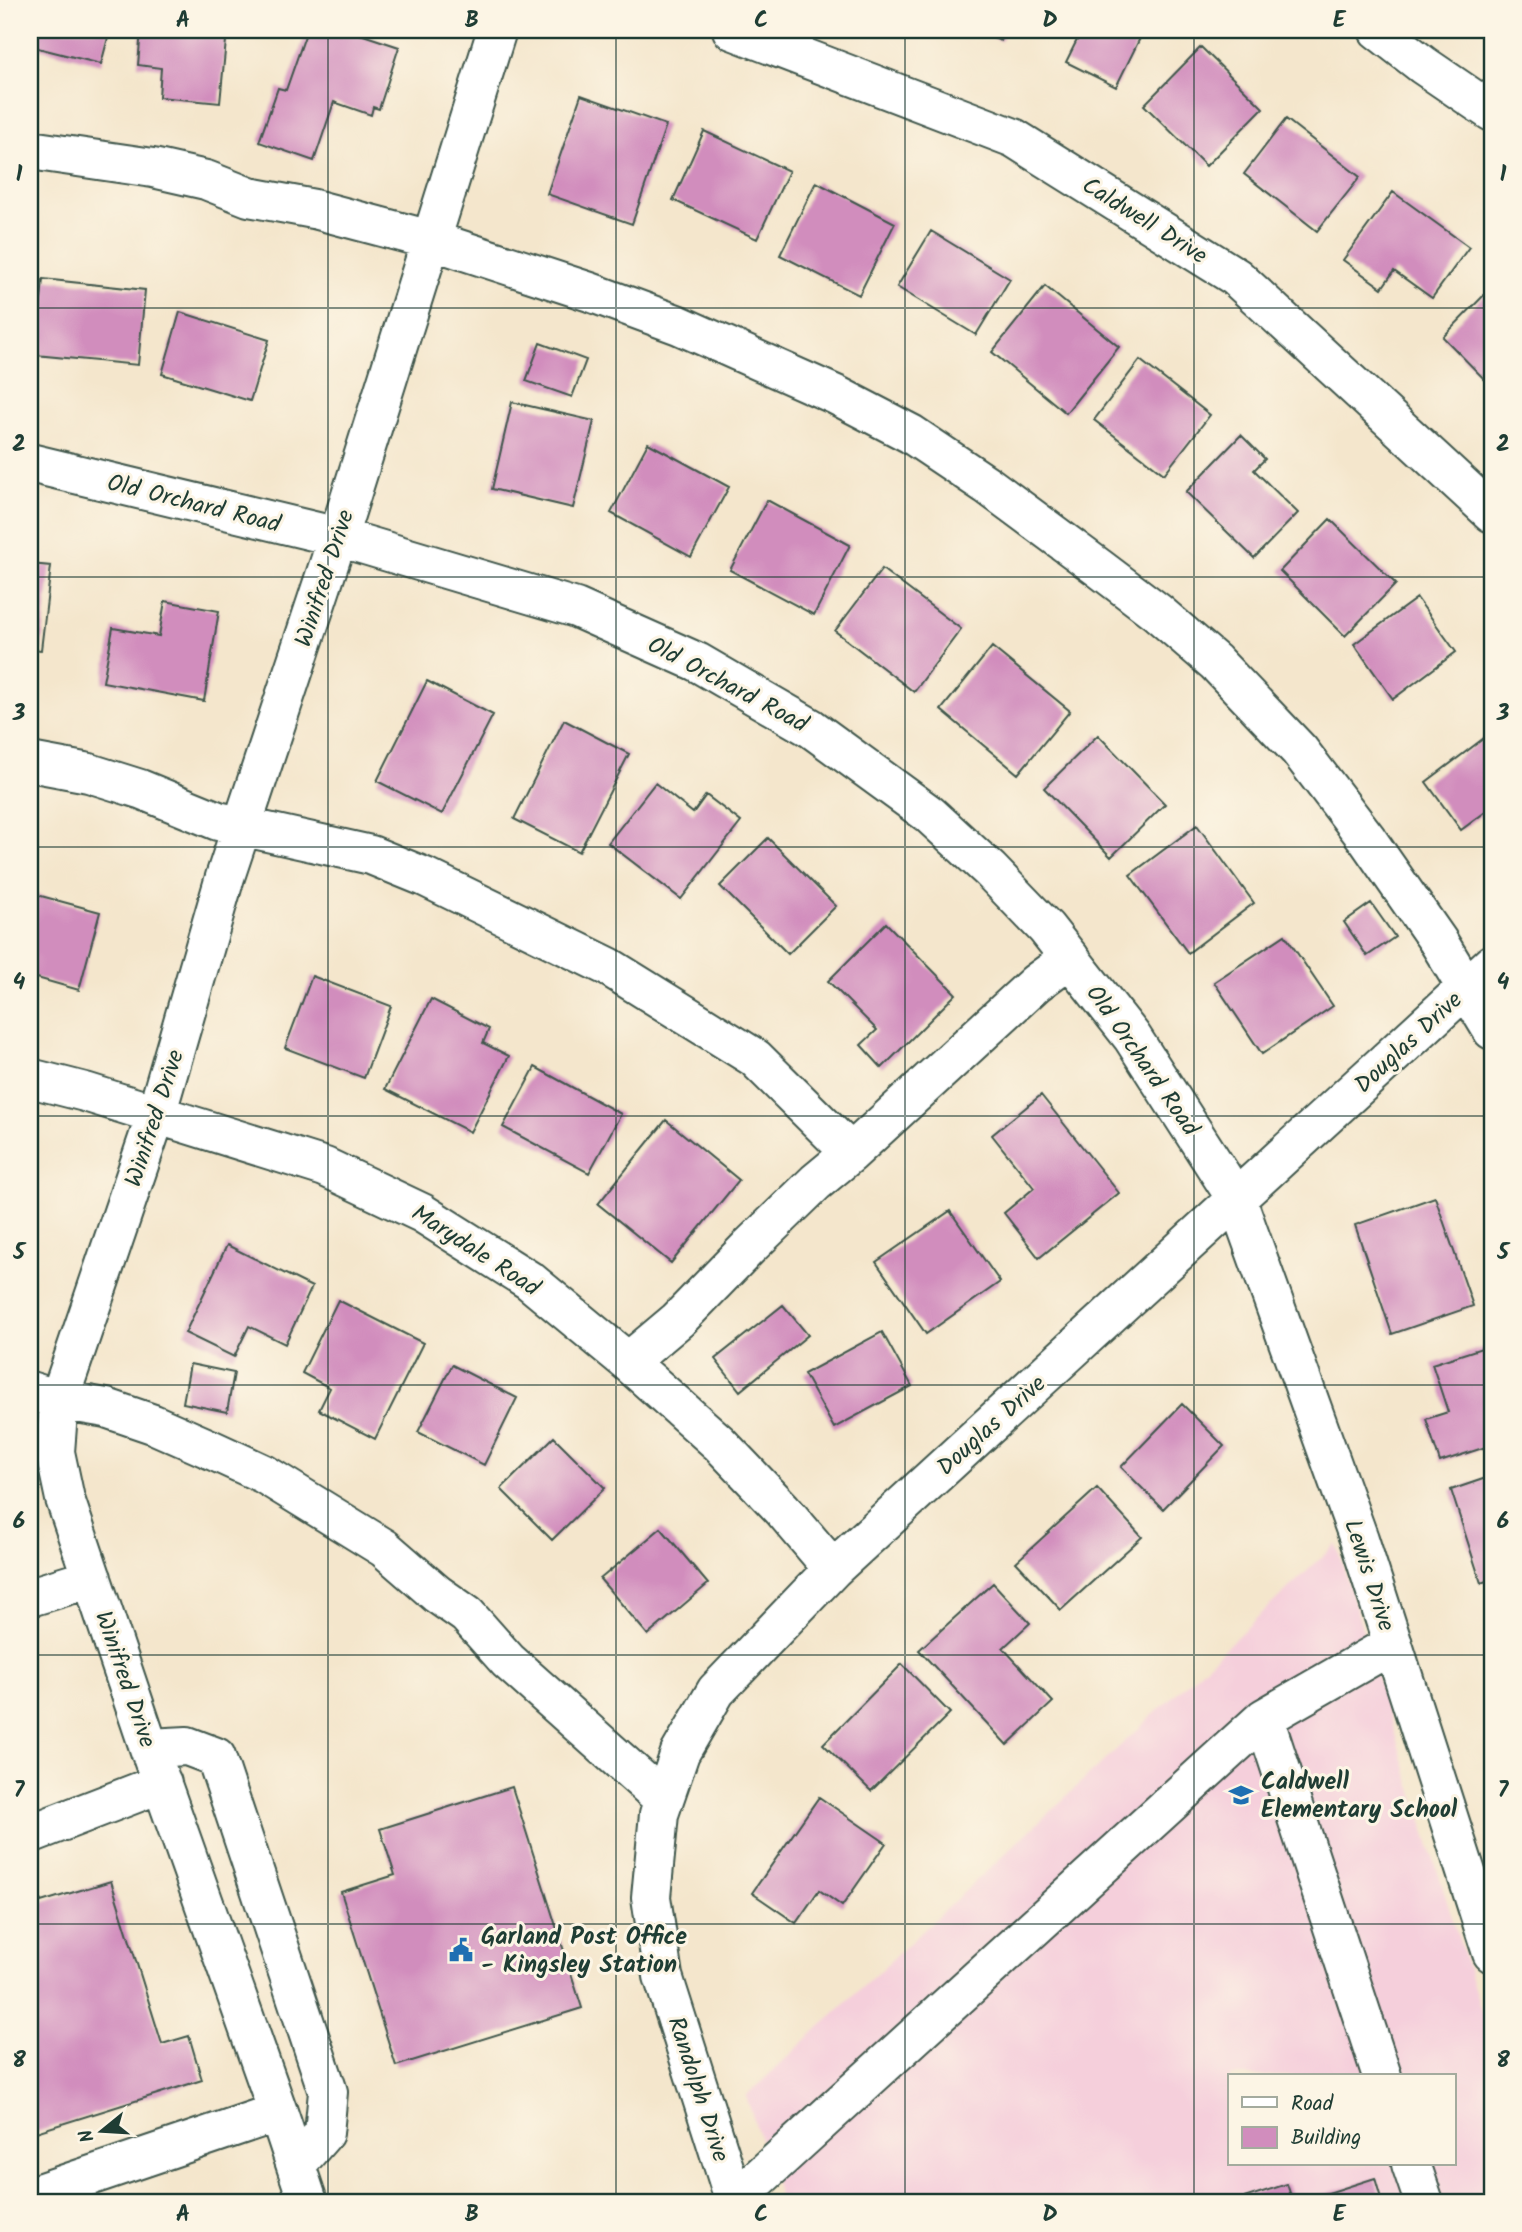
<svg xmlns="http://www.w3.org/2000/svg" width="1522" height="2232" font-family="Kalam,sans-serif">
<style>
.built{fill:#f5cfdb;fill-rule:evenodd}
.building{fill:#d18dbd}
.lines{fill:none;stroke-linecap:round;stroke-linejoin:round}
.minor-casing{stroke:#3f564b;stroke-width:42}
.minor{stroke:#fff;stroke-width:38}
.grid{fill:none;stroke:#1f3d34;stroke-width:2;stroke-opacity:0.55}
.labels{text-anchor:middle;stroke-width:6;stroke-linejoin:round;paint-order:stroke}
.street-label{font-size:24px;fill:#1f3d34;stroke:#fcf5e5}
.poi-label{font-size:24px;font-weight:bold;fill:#1f3d34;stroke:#fcf5e5;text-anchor:start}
.neatline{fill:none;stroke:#1f3d34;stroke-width:2.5}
.grid-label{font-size:23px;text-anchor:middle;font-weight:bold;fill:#1f3d34}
</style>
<rect width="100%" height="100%" fill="#fcf5e5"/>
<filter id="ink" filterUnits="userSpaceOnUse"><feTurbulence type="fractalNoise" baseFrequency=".0143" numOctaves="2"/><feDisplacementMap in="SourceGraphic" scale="14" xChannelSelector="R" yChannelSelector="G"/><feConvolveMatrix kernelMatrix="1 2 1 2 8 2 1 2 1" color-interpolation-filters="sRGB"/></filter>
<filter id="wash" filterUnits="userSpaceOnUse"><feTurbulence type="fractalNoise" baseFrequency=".00686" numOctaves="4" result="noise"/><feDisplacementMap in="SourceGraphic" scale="28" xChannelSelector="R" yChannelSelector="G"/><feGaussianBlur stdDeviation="1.57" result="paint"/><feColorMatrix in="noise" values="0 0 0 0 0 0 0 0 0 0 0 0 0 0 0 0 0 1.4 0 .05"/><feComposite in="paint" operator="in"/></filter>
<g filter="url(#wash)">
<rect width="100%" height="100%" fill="#f4e6cc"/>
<path class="built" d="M1336,1544L1492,2046V2202H781L746,2096ZM1230,2076H1454V2164H1230Z"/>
<g id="blocks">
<path class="building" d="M34,30H110L101,64L30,46Z
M141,30H227L220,103L159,97L161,68L138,65Z
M307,30H348L399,47L379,109L373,107L371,115L334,102L314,161L259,142L278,88L286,90Z
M973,30H1005L1001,41Z
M1082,30H1144L1116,87L1066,62Z
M1201,47L1263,108L1206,166L1144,105Z
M581,95L666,125L632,224L547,194Z
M1286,119L1360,177L1317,231L1244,174Z
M704,131L789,171L757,239L673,200Z
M816,182L895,223L859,295L780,255Z
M1393,192L1469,247L1432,298L1394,271L1382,288L1343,260Z
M931,231L1010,279L976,335L897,287Z
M43,279L145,290L138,365L36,355Z
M1045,286L1119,347L1066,413L992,352Z
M1492,287V387L1443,337Z
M180,312L269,340L250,401L162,374Z
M540,343L586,360L572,397L526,381Z
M1140,360L1210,415L1164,474L1094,420Z
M512,402L594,421L573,508L492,489Z
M1241,435L1265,459L1254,470L1298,513L1254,558L1186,492Z
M648,443L729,487L691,557L611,513Z
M767,500L850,545L814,615L730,570Z
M1330,519L1396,584L1345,636L1280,571Z
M30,564L51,566L41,650L30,649Z
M882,569L961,629L914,692L835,631Z
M1417,598L1456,652L1393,699L1354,644Z
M165,601L219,611L204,701L103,682L113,628L159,636Z
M992,647L1070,711L1018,774L941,710Z
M427,681L493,715L442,814L377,781Z
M564,720L629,754L579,852L514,819Z
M1492,732V807L1461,830L1426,782Z
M1098,735L1165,804L1111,857L1044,788Z
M655,783L693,813L706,795L741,822L681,899L608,843Z
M1197,825L1254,903L1188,953L1130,875Z
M768,838L836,906L788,954L720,886Z
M30,893L100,912L79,990L30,976Z
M1371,903L1395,937L1367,956L1344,922Z
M886,923L956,994L882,1068L861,1045L877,1030L828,981Z
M1285,935L1333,1006L1262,1054L1214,982Z
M312,976L391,1006L364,1078L285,1048Z
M431,999L489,1029L483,1043L509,1056L470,1132L385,1089Z
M535,1067L621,1114L589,1173L503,1127Z
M1041,1095L1119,1193L1039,1258L1004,1213L1034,1188L992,1135Z
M666,1120L739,1180L671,1263L598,1204Z
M1435,1197L1473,1306L1392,1334L1355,1225Z
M950,1211L1000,1282L926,1334L876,1262Z
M227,1245L312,1287L285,1344L249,1326L234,1357L185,1333Z
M338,1300L423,1343L375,1439L319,1410L330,1388L302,1373Z
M783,1305L808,1335L740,1391L715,1359Z
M882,1332L912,1386L834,1428L804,1374Z
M1491,1345L1492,1445L1440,1462L1426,1419L1448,1412L1432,1364Z
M190,1364L234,1373L227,1412L183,1403Z
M452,1365L517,1398L484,1465L418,1432Z
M1182,1404L1224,1446L1163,1509L1121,1467Z
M554,1437L605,1488L552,1540L501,1489Z
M1492,1476V1579L1481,1583L1451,1490Z
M1097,1488L1142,1537L1061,1610L1016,1562Z
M661,1528L708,1584L648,1635L600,1579Z
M993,1583L1030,1623L1003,1648L1053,1702L1007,1745L919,1650Z
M902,1664L950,1713L871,1791L823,1744Z
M512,1787L582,2008L396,2066L341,1892L395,1875L380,1829Z
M819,1797L886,1843L842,1906L819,1890L796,1923L752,1893Z
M30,1866L41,1902L111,1881L162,2044L189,2036L202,2080L30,2134Z
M1375,2178L1382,2202H1300Z
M1287,2184L1293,2202H1232Z"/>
</g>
</g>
<g filter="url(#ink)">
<use href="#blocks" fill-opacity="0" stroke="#3f564b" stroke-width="2"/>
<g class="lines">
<g class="minor-casing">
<path id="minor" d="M732,30L1014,138L1236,277L1492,513
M1378,30L1423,65L1492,112
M30,150L153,168L206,180L249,197L314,209L431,240L590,292L679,325L836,395L911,434L987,485L1099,568L1157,612L1215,662L1299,750L1367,839L1438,941L1492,1030
M30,463L338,537L576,608L697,662L811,728L929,814L990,870L1046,928L1132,1037L1237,1200L1359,1539L1492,1953
M30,762L89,773L140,789L218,821L371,855L425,877L609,967L755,1058L851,1153L1036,983L1070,958
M30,1078L85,1092L325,1167L422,1213L530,1281L628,1362L719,1443L782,1509L833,1569
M628,1362L678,1320L749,1247L816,1182L851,1153
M30,1391L59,1400L106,1408L153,1424L212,1450L264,1474L384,1548L437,1594L467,1615L508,1661L664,1800
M30,1597L92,1578
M149,1748L187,1746L216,1757L328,2092L324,2133L296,2165
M30,1834L162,1783
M1382,2076L1264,1718L1393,1644
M1411,2164L1424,2202
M30,2196L278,2112
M735,2200L1264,1718
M308,2202L278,2112L149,1748L65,1499L55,1452L59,1400L156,1115L225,877L338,537L497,30
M735,2202L663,1976L651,1897L659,1814L680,1753L716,1691L833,1569L1492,964"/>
</g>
<use href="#minor" class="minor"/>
</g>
</g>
<path class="grid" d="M328,30V2202M616,30V2202M905,30V2202M1194,30V2202M30,308H1492M30,577H1492M30,847H1492M30,1116H1492M30,1385H1492M30,1655H1492M30,1924H1492"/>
<defs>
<g id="school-bare" transform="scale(1.89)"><path d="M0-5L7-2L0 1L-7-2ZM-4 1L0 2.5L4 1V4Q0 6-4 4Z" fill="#1f6fb2" stroke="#fcf5e5" stroke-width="2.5" paint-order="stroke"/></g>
<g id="civic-bare" transform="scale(1.89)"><path d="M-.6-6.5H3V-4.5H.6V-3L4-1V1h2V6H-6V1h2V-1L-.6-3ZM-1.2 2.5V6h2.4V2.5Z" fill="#1f6fb2" stroke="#fcf5e5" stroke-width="2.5" paint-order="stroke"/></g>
</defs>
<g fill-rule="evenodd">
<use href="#school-bare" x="1241" y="1795"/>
<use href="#civic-bare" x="461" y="1950"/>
</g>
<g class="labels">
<g class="street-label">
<text transform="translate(1145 220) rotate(32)" y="8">Caldwell Drive</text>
<text transform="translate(194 503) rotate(14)" y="8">Old Orchard Road</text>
<text transform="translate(324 578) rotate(-72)" y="8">Winifred Drive</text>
<text transform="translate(728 684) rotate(28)" y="8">Old Orchard Road</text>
<text transform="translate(1408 1042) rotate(-43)" y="8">Douglas Drive</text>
<text transform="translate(1143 1060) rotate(55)" y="8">Old Orchard Road</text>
<text transform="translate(154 1118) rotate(-72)" y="8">Winifred Drive</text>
<text transform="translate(476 1250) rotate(33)" y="8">Marydale Road</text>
<text transform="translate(991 1425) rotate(-42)" y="8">Douglas Drive</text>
<text transform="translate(1370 1575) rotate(72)" y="8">Lewis Drive</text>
<text transform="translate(126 1679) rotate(71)" y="8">Winifred Drive</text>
<text transform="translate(699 2089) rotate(72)" y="8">Randolph Drive</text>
</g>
<g class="poi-label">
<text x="1261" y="1789">Caldwell<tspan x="1261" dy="28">Elementary School</tspan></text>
<text x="481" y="1944">Garland Post Office<tspan x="481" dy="28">- Kingsley Station</tspan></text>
</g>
</g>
<rect width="1522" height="2232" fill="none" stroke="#fcf5e5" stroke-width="77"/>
<rect x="1228" y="2074" width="228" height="91" fill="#fcf5e5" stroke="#a4ab9e" stroke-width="2"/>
<rect x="1242" y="2097" width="35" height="10" fill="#ffffff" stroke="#a4ab9e" stroke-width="2"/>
<text x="1291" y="2110" font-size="21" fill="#1f3d34">Road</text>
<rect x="1242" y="2127" width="35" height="21" fill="#d18dbd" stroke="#a4ab9e" stroke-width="2"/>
<text x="1291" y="2144" font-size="21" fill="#1f3d34">Building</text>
<g transform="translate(102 2131) rotate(252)" stroke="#fcf5e5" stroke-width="5" paint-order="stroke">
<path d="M0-5L12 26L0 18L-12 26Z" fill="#1f3d34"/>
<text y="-10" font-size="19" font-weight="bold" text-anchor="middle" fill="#1f3d34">N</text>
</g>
<rect x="38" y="38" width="1446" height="2156" class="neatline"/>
<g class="grid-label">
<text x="183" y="27">A</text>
<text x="472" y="27">B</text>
<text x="761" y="27">C</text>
<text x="1050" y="27">D</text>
<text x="1339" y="27">E</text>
<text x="19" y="181">1</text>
<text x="1503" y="181">1</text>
<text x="19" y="451">2</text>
<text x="1503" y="451">2</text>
<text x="19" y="720">3</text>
<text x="1503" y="720">3</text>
<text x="19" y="989">4</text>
<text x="1503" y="989">4</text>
<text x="19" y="1259">5</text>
<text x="1503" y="1259">5</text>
<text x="19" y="1528">6</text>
<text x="1503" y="1528">6</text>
<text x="19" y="1797">7</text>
<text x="1503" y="1797">7</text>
<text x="19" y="2067">8</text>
<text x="1503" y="2067">8</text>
<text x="183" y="2221">A</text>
<text x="472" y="2221">B</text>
<text x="761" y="2221">C</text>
<text x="1050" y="2221">D</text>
<text x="1339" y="2221">E</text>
</g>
</svg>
